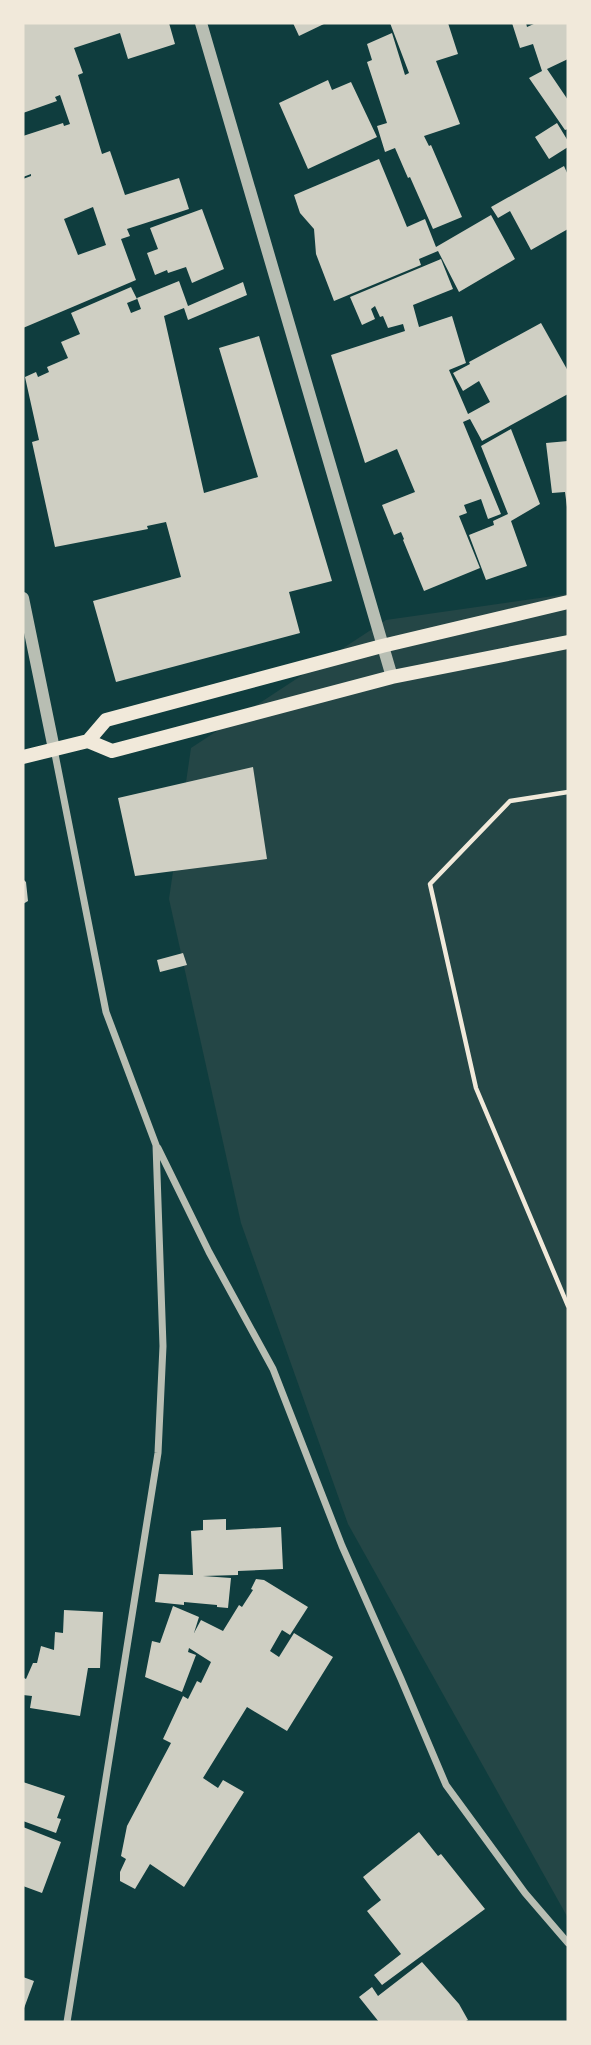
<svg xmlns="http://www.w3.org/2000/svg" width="591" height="2045" font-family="Mulish,sans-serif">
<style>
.green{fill:#244646}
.building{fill:#cfcfc3;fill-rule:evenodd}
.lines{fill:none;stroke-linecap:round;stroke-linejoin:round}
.path{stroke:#f1e9da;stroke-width:4.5}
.minor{stroke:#b8beb3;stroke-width:7}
.tertiary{stroke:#b8beb3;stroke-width:12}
.secondary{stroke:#f1e9da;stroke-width:14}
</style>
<rect width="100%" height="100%" fill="#0f3d3e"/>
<path class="green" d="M568,594V1918L348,1524L241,1223L169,899L191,748L386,620Z"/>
<path class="building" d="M23,23H169L175,44L128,59L120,33L74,48L83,73L78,75L102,154L110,151L125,195L179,178L189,209L127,229L130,236L121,239L136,280L23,328V179L31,176V174L23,177V136L63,123L64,126L70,124L60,95L55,97L57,101L23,113ZM93,207L106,245L78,255L64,219Z
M293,23H326L299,36Z
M390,23H448L458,54L436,61L460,124L424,136L429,146L431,145L462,217L433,229L410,177L408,178L395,148L385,152L377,126L387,123L367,62L372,60L367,44L392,33L405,75L409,73Z
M512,23H526L527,27L536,23H568V59L547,69L568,100V129L565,130L529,78L542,71L533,44L520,48Z
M328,80L332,90L351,82L377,137L308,169L279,103Z
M557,123L568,141V147L549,159L535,137Z
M379,159L407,227L425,219L436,247L491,215L515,259L459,292L438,251L419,259L421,265L334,301L316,254L314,229L300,213L294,195Z
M564,166L568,175V229L531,250L510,211L498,218L491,207Z
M202,209L224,269L192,283L186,267L168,273L167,270L155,275L147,253L158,249L150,228Z
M441,259L453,289L413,305L419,327L452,316L466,363L449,370L468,414L490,402L479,381L463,391L453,373L470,364L469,362L541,323L568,371V394L482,441L470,419L463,422L501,514L488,519L481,499L464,505L467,513L459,516L480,568L424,591L403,540L404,539L401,532L394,535L382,505L415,492L397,449L365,463L331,355L405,331L403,324L388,328L383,316L380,317L375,306L371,309L375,319L362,325L350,297Z
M179,281L188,306L243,282L247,295L188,320L184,308L164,316L204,493L258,477L219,348L259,336L332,581L289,592L300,633L116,682L93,601L181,577L166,522L147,526L148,529L55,547L32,442L39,440L25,377L36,372L38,377L49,372L47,367L68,358L61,342L80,334L71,313L131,287L137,299L127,303L131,313L141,309L137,298Z
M511,429L540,504L511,521L527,566L486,580L469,535L494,525L493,521L508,514L481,446Z
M568,441V507H567L565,492L552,493L546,443Z
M253,767L267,859L135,876L118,798Z
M23,879L26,882L28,901L23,904Z
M183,953L187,965L160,972L157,960Z
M226,1519V1530L281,1527L283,1569L238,1571V1575L203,1576L231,1578L228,1608L217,1607V1605L184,1602V1605L155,1602L159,1574L193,1575L191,1531L203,1530V1520Z
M256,1579L264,1580L308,1607L290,1635L282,1630L270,1651L279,1657L294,1633L333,1657L287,1731L247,1707L203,1778L218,1788L223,1780L244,1792L184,1887L150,1864L135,1889L120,1881V1872L126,1859L121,1856L127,1826L171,1743L163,1739L183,1696L188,1699L197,1681L201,1683L211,1662L189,1648L188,1652L196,1655L182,1692L145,1677L152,1641L160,1643L173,1606L199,1617L194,1633L201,1620L223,1631L239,1605L242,1607L253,1590L251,1589Z
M64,1610L103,1612L100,1668H88L80,1716L30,1708L32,1696L23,1695L24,1678L26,1679L33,1663H37L41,1646L54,1650L55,1632L63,1633Z
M23,1782L65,1796L57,1818L61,1819L56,1833L23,1821Z
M23,1827L61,1842L42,1893L23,1886Z
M419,1832L438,1856L441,1854L485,1909L382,1985L374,1975L401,1954L367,1911L381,1900L363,1877Z
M422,1962L459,2004L468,2020L464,2022H379L359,1997L372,1987L378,1996Z
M23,1977L34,1981L23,2011Z"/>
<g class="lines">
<path class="path" d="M568,792L510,801L430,884L476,1088L568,1306"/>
<path class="minor" d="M54,749L106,1012L156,1145L163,1346L158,1453L67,2022
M158,1148L209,1252L273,1369L342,1546L401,1679L446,1785L525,1893L568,1943"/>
<path class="tertiary" d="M201,23L392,677
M23,598L54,749"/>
<path class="secondary" d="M88,741L106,720L382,646L568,602
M23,757L88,741L112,751L392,677L568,642"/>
</g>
<rect width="591" height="2045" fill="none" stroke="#f1e9da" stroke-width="49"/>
</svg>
